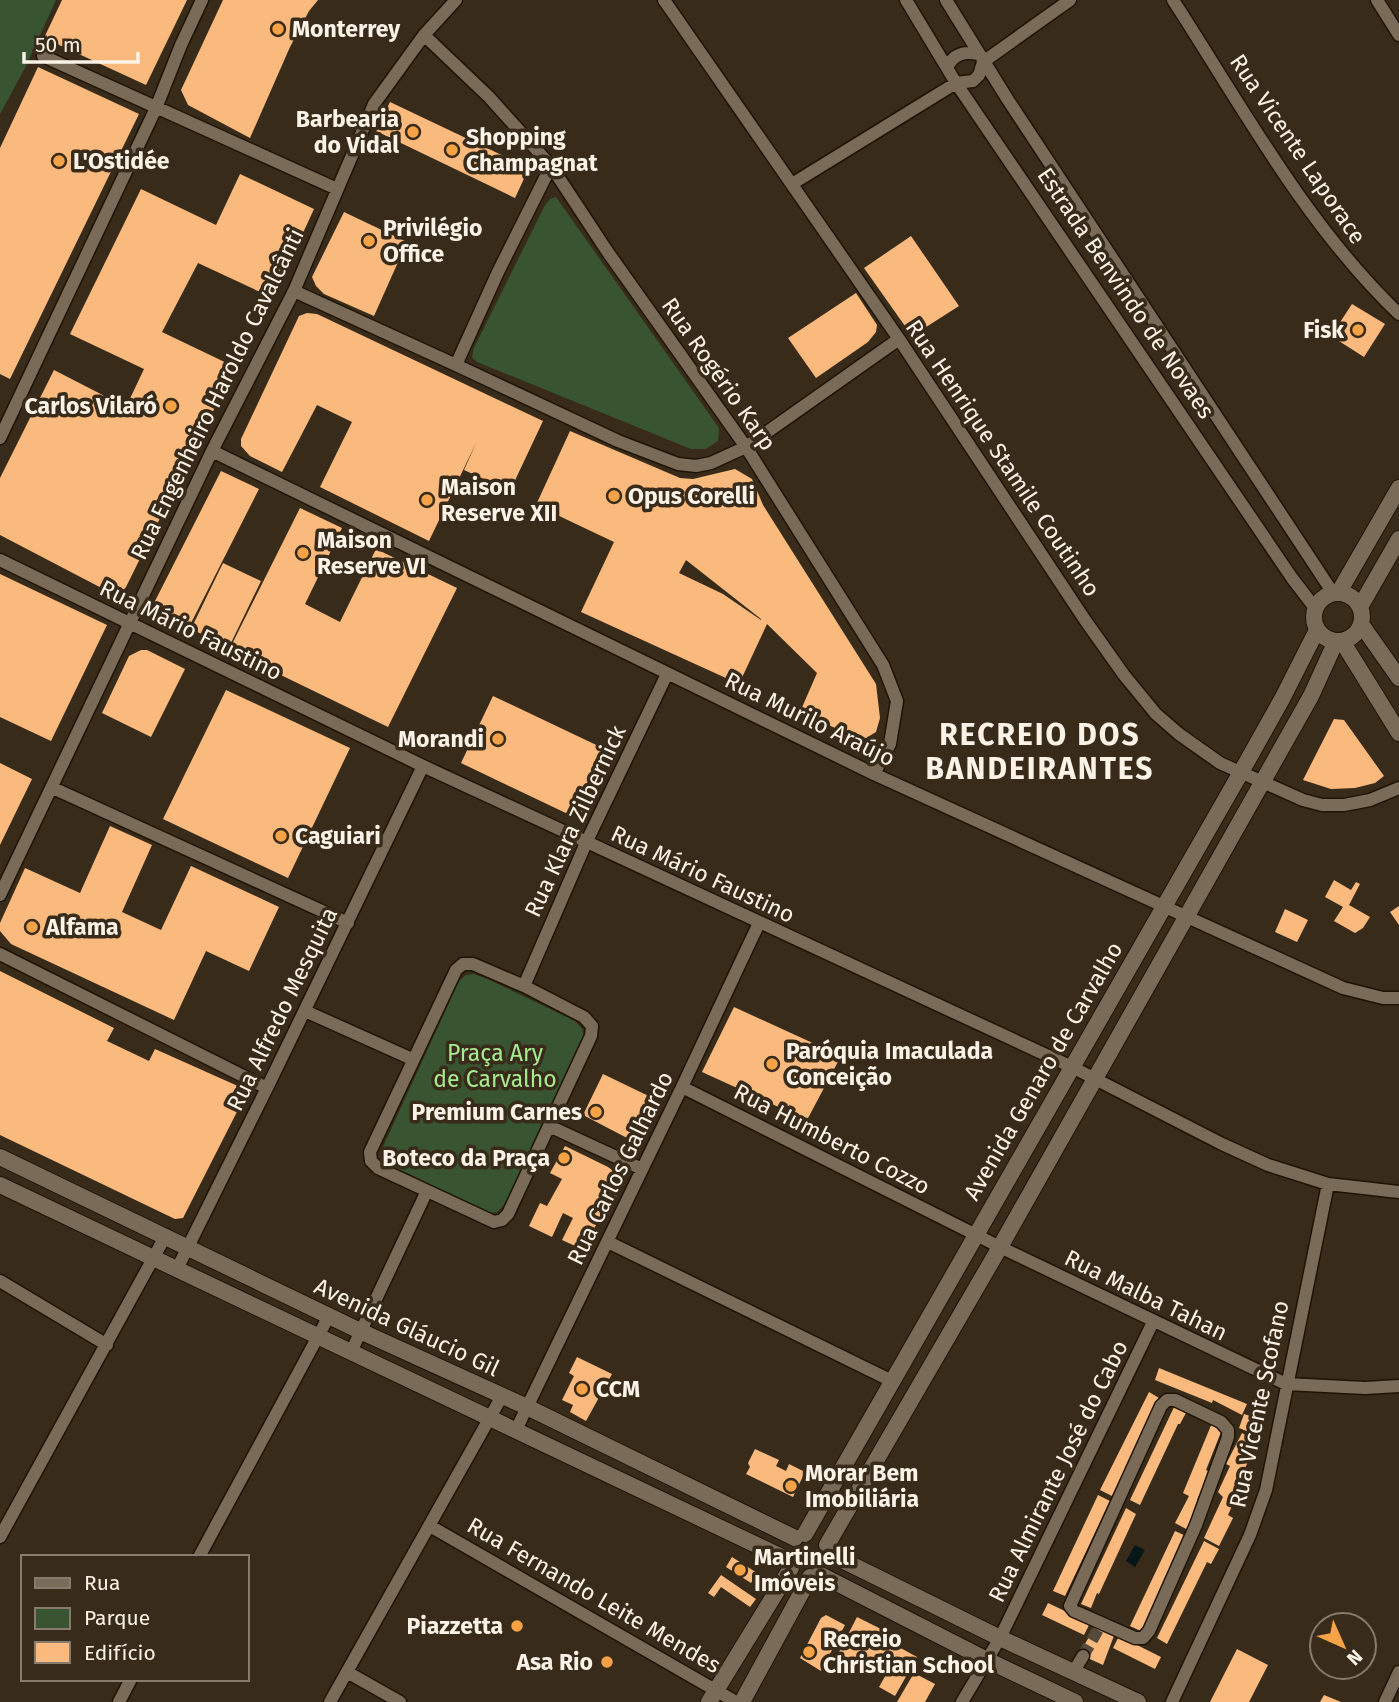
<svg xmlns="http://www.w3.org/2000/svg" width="1399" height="1702" font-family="'Fira Sans',sans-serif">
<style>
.green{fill:#395430}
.water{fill:#071616}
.building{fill:#faba7d;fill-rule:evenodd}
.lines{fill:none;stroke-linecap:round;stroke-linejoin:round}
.minor-tunnel{stroke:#554939;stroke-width:12;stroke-dasharray:12 6;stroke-linecap:butt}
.minor-casing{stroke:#1f1404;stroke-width:15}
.tertiary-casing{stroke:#1f1404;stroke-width:18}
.minor{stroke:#796b58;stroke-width:12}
.tertiary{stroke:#796b58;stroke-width:16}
.poi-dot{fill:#f5a346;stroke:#382b1a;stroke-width:2.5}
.labels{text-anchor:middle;stroke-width:7;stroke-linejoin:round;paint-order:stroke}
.poi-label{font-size:23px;font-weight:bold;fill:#fbf3e8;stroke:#382b1a;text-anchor:start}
.street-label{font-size:23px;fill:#fbf3e8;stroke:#382b1a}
.park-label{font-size:23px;fill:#a7eb91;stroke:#382b1a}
.district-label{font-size:30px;font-weight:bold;letter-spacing:2px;fill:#fbf3e8;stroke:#382b1a}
</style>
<rect width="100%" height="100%" fill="#382b1a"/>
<path class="green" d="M0,0H56L25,68L0,114Z
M556,197L719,428L718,441L706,449H691L477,362L472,357L474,348L544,207L550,199Z
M474,974L490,980L575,1021L582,1029L584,1036L504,1205L497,1212L489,1213L388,1164L381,1151L459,981L466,975Z"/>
<path class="water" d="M1135,1545L1145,1550L1135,1567L1126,1561Z"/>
<path class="building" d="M62,0H187L146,85L44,38Z
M223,0H318L309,11L290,47L250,138L188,105L181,90Z
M38,67L139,114L10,379L0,374V148Z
M390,102L529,168L515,198L376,131Z
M240,174L314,209L273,298L198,263L162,332L235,367L126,587L121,593L113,594L0,535V478L54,370L126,407L144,369L70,334L141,189L216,225Z
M344,212L407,242L374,316L324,294L316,286L312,277Z
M911,236L959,306L912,336L864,268Z
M856,293L877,325L876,332L868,342L816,378L788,338Z
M1352,304L1385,324L1364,357L1331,336Z
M307,313L317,314L543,421L510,491L464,470L477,441L429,541L320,487L352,422L317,405L282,472L250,456L241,446V439L299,316Z
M570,431L680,478L693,479L735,469L752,479L763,505L876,684L880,718L876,732L866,738L846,733L800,712L817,673L767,624L739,684L581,612L614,542L536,505ZM686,560L761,619V620L723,594L679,573Z
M221,471L259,489L189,627L151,609Z
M300,508L342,528L305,604L340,622L376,549L457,588L388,727L229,650Z
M223,563L261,581L229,647L191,629Z
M0,574L107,625L51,741L0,717Z
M141,650H147L185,669L151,737L102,713L129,656Z
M226,690L350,748L288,878L163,819Z
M493,696L611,752L583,812L570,815L461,763Z
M1334,719L1344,720L1384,776L1375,783L1355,788L1331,789L1303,780Z
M0,763L32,779L0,845Z
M110,826L152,845L122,912L161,930L191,866L279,907L249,971L206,951L174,1020L11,944L0,931V923L25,868L80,893Z
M1334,880L1351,890L1356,882L1360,884L1349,905L1370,917L1363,928L1355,933L1334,921L1343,907L1325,897Z
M1399,906V925L1390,912Z
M1285,909L1308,920L1297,942L1275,932Z
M0,971L114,1028L107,1041L149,1061L155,1049L240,1087L245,1096L183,1218L175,1219L0,1135Z
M734,1007L841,1056L807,1120L702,1072Z
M603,1074L659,1101L643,1135L638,1139H629L583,1115Z
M565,1146L608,1167L616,1173L619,1180L620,1188L617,1195L612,1204L607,1202L584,1250L562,1240L573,1218L563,1213L552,1237L529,1226L540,1203L547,1206L562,1179L550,1173Z
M577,1357L612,1374L586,1421L570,1412L573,1405L562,1400L574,1376L569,1373Z
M1159,1368L1247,1404L1242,1415L1213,1400L1212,1403L1155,1380Z
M1149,1392L1159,1398L1112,1496L1100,1490Z
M1175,1405L1187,1411L1180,1424H1178L1140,1505L1130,1500Z
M1244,1414L1259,1419L1254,1434L1239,1428Z
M1212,1423L1223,1427L1206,1470L1210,1472L1197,1500L1202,1503L1188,1530L1175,1523L1189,1496L1183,1493Z
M1242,1433L1258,1442L1236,1486L1240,1488L1228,1515L1233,1518L1219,1546L1204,1538L1223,1497L1218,1492L1230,1466L1226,1464Z
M755,1449L779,1460L776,1466L786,1471L789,1464L805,1472L793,1497L746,1474L750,1467L748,1463Z
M1098,1495L1110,1501L1065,1596L1053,1591Z
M1126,1508L1136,1514L1099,1594L1097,1593L1091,1608L1081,1604Z
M1175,1531L1186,1536L1143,1632L1130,1626Z
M1204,1541L1219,1549L1211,1564L1207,1562L1167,1644L1157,1638Z
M732,1557L757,1573L751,1583L726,1567Z
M721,1575L756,1599L750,1607L721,1587L714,1597L708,1593Z
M1048,1603L1090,1623L1084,1635L1042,1615Z
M826,1615L845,1625L821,1671L800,1658L821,1618Z
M857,1617L887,1632L884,1639L917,1657L895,1696L879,1687L892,1664L876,1655L867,1673L836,1658Z
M1096,1625L1115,1633L1103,1665L1079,1654Z
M1119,1636L1161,1657L1155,1669L1113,1648Z
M1237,1649L1268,1665L1249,1702H1210Z
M914,1673L935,1684L925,1702H897Z
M1324,1695L1341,1702H1320Z"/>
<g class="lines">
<path class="minor-tunnel" d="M1083,1656L1100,1626"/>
<g class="minor-casing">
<path id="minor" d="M664,0L899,339L1085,620L1124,675L1156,714L1179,734L1220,763L1303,800L1322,805H1344L1370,800L1399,788
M906,0L956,83L1292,578L1315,608
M946,0L1008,100L1333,593
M1173,0C1243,108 1306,225 1399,314
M1377,0L1399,35
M424,35L489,97L551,166L607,251L746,447L883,665L897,701L890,744L874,774
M43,56L337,189
M947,68C953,54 964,51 978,54
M551,166L498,272L456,365L618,441L678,464L696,466L711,463L746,447L899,339
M792,184L956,83L973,81L979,75L983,62L1070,0
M294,291L456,365
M0,438L156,108L181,45L202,0
M212,451L874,774L1343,988L1383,998H1399
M0,560L423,766L1072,1067L1222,1144L1268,1165L1328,1184L1399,1192
M53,788L348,923
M0,895L212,451L294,291L374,104L424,35L456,0
M0,954L267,1088
M463,964H473L524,986L584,1017L592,1026L591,1036L508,1214L502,1220L494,1222L378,1168L371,1161L370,1152L456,970Z
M524,986L586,843L667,674
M305,1011L412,1059
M682,1087L1000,1247L1286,1384L1365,1388L1399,1386
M549,1126L642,1169
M608,1242L892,1381
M177,1269L267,1088L423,766
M0,1281L107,1345
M351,1352L426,1193
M1167,1400H1175L1221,1422L1228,1430V1437L1196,1525L1149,1631L1143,1638H1135L1074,1611L1070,1606L1161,1406Z
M516,1430L682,1087L759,923
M430,1526L736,1702
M0,1537L166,1235
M199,1557L329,1316
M1074,1671L1083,1656
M347,1672L400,1702
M119,1702L131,1679
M330,1702L502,1396
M962,1702L1000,1638L1153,1322
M1172,1702L1250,1535L1266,1490L1328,1184
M1385,1702L1399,1672"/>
</g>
<g class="tertiary-casing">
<path id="tertiary" d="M1339,592L1399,488
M1314 617a24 24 0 1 1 48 0a24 24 0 1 1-48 0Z
M1360,607L1399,539
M1361,624L1399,678
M1342,641L1399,733
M0,1157L360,1331L527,1407L795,1538
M0,1185L788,1560
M805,1534L1240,774L1282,699L1317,630
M827,1545L1000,1247L1311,696L1336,641
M830,1554L1000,1638L1138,1702
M819,1574L987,1660L1075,1702
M709,1702L791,1568
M742,1702L810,1577"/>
</g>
<use href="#minor" class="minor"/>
<use href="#tertiary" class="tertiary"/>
</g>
<g class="poi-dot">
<circle cx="278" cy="29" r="7"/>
<circle cx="413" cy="132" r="7"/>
<circle cx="452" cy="150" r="7"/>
<circle cx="59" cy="161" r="7"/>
<circle cx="369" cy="241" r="7"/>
<circle cx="1358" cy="330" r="7"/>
<circle cx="171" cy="406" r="7"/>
<circle cx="614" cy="496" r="7"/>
<circle cx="427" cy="500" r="7"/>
<circle cx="303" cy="553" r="7"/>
<circle cx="498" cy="739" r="7"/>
<circle cx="281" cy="836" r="7"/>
<circle cx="32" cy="927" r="7"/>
<circle cx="772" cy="1064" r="7"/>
<circle cx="596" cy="1112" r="7"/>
<circle cx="564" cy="1158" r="7"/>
<circle cx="582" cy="1389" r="7"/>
<circle cx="791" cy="1486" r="7"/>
<circle cx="740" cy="1570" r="7"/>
<circle cx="517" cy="1626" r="7"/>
<circle cx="809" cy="1652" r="7"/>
<circle cx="607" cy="1662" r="7"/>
</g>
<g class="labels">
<g class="poi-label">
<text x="292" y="37">Monterrey</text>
<text x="399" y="127" text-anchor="end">Barbearia<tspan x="399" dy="26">do Vidal</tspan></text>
<text x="466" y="145">Shopping<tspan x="466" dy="26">Champagnat</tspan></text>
<text x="73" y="169">L'Ostidée</text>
<text x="383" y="236">Privilégio<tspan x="383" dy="26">Office</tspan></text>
<text x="1344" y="338" text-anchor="end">Fisk</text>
<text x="157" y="414" text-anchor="end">Carlos Vilaró</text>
<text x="441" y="495">Maison<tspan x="441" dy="26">Reserve XII</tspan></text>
<text x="628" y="504">Opus Corelli</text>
<text x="317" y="548">Maison<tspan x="317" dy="26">Reserve VI</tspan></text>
<text x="484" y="747" text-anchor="end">Morandi</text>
<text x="295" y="844">Caguiari</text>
<text x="46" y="935">Alfama</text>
<text x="786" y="1059">Paróquia Imaculada<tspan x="786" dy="26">Conceição</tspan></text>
<text x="582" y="1120" text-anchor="end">Premium Carnes</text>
<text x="550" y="1166" text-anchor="end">Boteco da Praça</text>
<text x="596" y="1397">CCM</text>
<text x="805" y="1481">Morar Bem<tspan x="805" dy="26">Imobiliária</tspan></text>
<text x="754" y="1565">Martinelli<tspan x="754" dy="26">Imóveis</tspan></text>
<text x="503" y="1634" text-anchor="end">Piazzetta</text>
<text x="823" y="1647">Recreio<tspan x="823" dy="26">Christian School</tspan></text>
<text x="593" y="1670" text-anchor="end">Asa Rio</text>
</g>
<g class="street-label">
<text transform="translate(1298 149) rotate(56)" y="8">Rua Vicente Laporace</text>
<text transform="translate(1126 293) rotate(56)" y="8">Estrada Benvindo de Novaes</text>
<text transform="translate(719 374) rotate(55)" y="8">Rua Rogério Karp</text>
<text transform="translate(217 394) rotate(-64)" y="8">Rua Engenheiro Haroldo Cavalcânti</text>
<text transform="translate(1003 458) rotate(56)" y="8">Rua Henrique Stamile Coutinho</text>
<text transform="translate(191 630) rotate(26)" y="8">Rua Mário Faustino</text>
<text transform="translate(810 719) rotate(26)" y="8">Rua Murilo Araújo</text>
<text transform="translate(575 821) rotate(-65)" y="8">Rua Klara Zilbernick</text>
<text transform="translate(703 874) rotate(25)" y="8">Rua Mário Faustino</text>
<text transform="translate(282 1009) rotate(-64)" y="8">Rua Alfredo Mesquita</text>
<text transform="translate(1043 1071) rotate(-60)" y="8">Avenida Genaro de Carvalho</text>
<text transform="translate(832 1139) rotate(27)" y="8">Rua Humberto Cozzo</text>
<text transform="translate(620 1168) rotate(-64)" y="8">Rua Carlos Galhardo</text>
<text transform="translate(1146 1295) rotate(26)" y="8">Rua Malba Tahan</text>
<text transform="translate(407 1327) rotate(25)" y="8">Avenida Gláucio Gil</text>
<text transform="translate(1259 1404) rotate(-78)" y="8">Rua Vicente Scofano</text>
<text transform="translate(1058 1471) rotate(-64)" y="8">Rua Almirante José do Cabo</text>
<text transform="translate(594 1595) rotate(30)" y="8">Rua Fernando Leite Mendes</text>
</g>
<g class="park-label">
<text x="495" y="1061">Praça Ary<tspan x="495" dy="26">de Carvalho</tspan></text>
</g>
<g class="district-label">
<text x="1040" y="745">RECREIO DOS<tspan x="1040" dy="34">BANDEIRANTES</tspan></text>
</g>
</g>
<rect x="21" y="1555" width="228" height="126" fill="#382b1a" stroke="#867b6c" stroke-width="2"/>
<rect x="35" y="1578" width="35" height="10" fill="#796b58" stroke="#867b6c" stroke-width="2"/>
<text x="84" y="1590" font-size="21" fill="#fbf3e8">Rua</text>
<rect x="35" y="1608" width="35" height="21" fill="#395430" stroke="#867b6c" stroke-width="2"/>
<text x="84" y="1625" font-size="21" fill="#fbf3e8">Parque</text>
<rect x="35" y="1642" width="35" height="21" fill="#faba7d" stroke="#867b6c" stroke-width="2"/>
<text x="84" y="1660" font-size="21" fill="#fbf3e8">Edifício</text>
<g transform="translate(1343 1646) rotate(135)"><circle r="33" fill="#382b1a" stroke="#867b6c" stroke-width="2"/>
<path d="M0-5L12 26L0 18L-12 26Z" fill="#f5a346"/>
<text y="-10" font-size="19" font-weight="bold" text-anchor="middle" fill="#fbf3e8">N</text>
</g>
<path d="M24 52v10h114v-10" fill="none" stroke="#fbf3e8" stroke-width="3.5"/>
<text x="35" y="52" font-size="21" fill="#fbf3e8" stroke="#382b1a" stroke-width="5" paint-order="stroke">50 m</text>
</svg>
